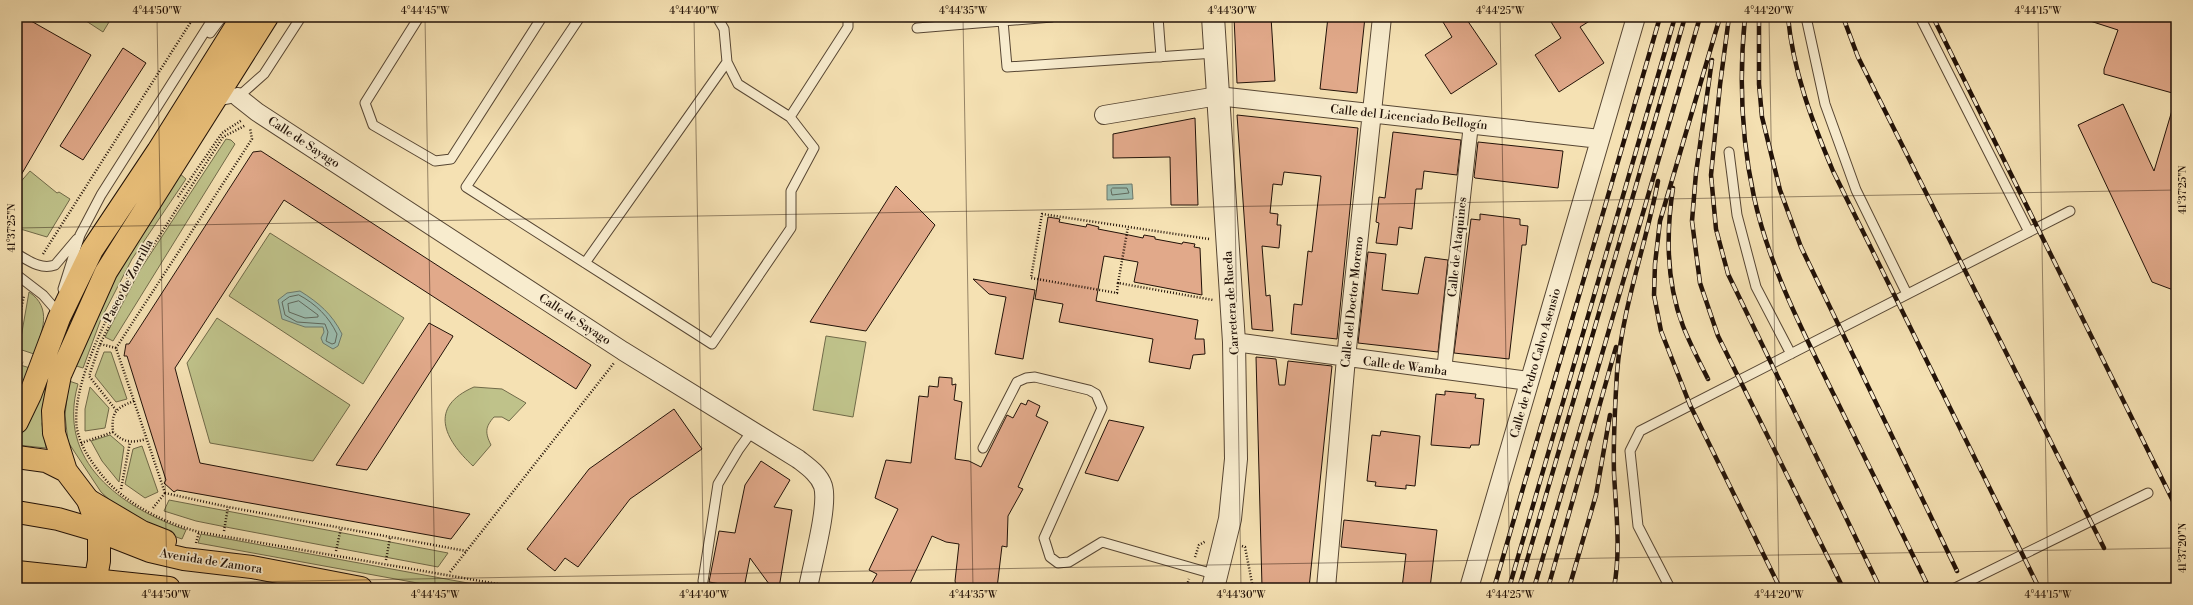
<svg xmlns="http://www.w3.org/2000/svg" width="2193" height="605" font-family="'Libre Bodoni',serif">
<style>
.green{fill:#bfc28a;stroke:#706a49}
.water{fill:#9cbdaf;stroke:#6b796c}
.lines{fill:none;stroke-linecap:round;stroke-linejoin:round}
.shore{stroke:#5f685c;stroke-width:1}
.building{fill:#e1a98a;stroke:#221208}
.service-casing{stroke:#574633;stroke-width:11}
.pedestrian-casing{stroke:#574633;stroke-width:16}
.minor-casing{stroke:#574633;stroke-width:20}
.tertiary-casing{stroke:#574633;stroke-width:24}
.primary-casing{stroke:#221208;stroke-width:24}
.trunk-casing{stroke:#221208;stroke-width:24}
.path{stroke:#221208;stroke-width:2.5;stroke-dasharray:1 2;stroke-linecap:butt}
.service{stroke:#f8ecce;stroke-width:9}
.pedestrian{stroke:#f8ecce;stroke-width:14}
.minor{stroke:#f8ecce;stroke-width:18}
.tertiary{stroke:#f8ecce;stroke-width:22}
.primary{stroke:#eac07a;stroke-width:22}
.trunk{stroke:#eac07a;stroke-width:22}
.rail-casing{stroke:#221208;stroke-width:4.5}
.rail{stroke:#f8ecce;stroke-width:3;stroke-dasharray:9;stroke-linecap:butt}
.ticks{fill:none;stroke:#221208;stroke-width:1;stroke-opacity:0.45}
.labels{text-anchor:middle;stroke-width:3.5;stroke-linejoin:round;paint-order:stroke}
.street-label{font-size:12px;fill:#221208;stroke:#f8ecce}
.neatline{fill:none;stroke:#221208;stroke-width:1.5}
.ticks-label{font-size:10px;text-anchor:middle;fill:#221208}
</style>
<rect width="100%" height="100%" fill="#f5e1b3"/>
<filter id="stains"><feTurbulence type="fractalNoise" baseFrequency=".005" numOctaves="4"/><feColorMatrix values="0 0 0 0 .2 0 0 0 0 .09 0 0 0 0 .02 0 0 0 .5 -.17"/></filter>
<radialGradient id="worn" r=".72"><stop offset=".6" stop-color="#630" stop-opacity="0"/><stop offset="1" stop-color="#630" stop-opacity=".3"/></radialGradient>
<path class="green" d="M80,17H112L103,32Z
M226,139L231,140L235,144L113,341L105,337L140,270Z
M30,171L57,193L59,192L70,199L47,237L17,228V186Z
M179,173L186,179L132,259L101,319L83,368L73,365L90,319Z
M270,233L404,318L363,384L229,296Z
M29,292C53,308 42,332 34,354L19,349Z
M217,318L350,405L313,461L210,443L187,363Z
M826,336L866,342L853,417L813,410Z
M104,352H111L127,399L116,402L95,376Z
M17,364L30,368L17,399Z
M45,374L52,377L42,424L46,448L17,445C17,437 24,432 27,426C37,410 40,391 45,374Z
M69,381L78,384C56,462 121,507 186,530L182,539L165,533L116,506L101,492L68,442L65,415Z
M90,387L109,408L105,428L85,431V409Z
M474,387L502,389L526,403L509,421L502,417H494C485,427 485,433 491,445L473,466C444,439 428,407 474,387Z
M110,435L124,447L119,482L102,461L91,441Z
M142,446L158,492L145,498L125,484L133,449Z
M169,500L448,553L438,567L231,528L196,521L164,511Z
M201,534L495,588L423,584L198,543Z"/>
<path class="water" d="M1132,184L1133,199L1107,200V185Z
M300,291C319,303 332,314 342,334L338,346L333,349L323,343L321,338L324,332L323,327H305L282,319L278,300L287,293Z"/>
<g class="lines">
<path class="shore" d="M1113,188H1127L1129,193L1112,195L1111,190Z
M299,295C316,304 329,317 337,334L335,343L332,344L326,341L328,332L325,324L297,322L285,315L282,302L289,297Z
M299,301L318,315V317L305,318L289,312L288,304Z"/>
</g>
<path class="building" d="M17,17H24L91,55L17,182Z
M1234,17H1271L1275,81L1237,83Z
M1328,17H1365L1357,93L1320,89Z
M1440,17H1465L1497,64L1451,94L1425,55L1452,37Z
M1548,17H1596L1580,27L1604,63L1559,92L1535,55L1561,38Z
M2087,17H2176V94L2104,74V69L2118,30L2087,20Z
M123,48L146,63L83,160L60,146Z
M2123,104L2154,171L2173,107L2176,108V291L2152,282L2078,125Z
M1237,115L1358,128L1337,339L1291,334L1294,304L1302,305L1308,251L1312,252L1321,176L1284,172L1282,185L1273,184L1270,213L1278,214L1277,225H1281L1279,248L1262,246L1266,296L1270,295L1273,331L1252,329Z
M1195,118L1198,205H1171L1170,157L1113,158V134Z
M1393,132L1461,140L1457,175L1424,171L1422,189H1416L1412,229L1399,227L1397,245L1376,243L1379,223L1376,222L1379,197L1385,198Z
M1478,142L1563,151L1558,188L1475,178L1474,177Z
M261,151L591,365L576,389L284,200L175,368L200,463L470,514L451,539L177,490L174,492L164,483L166,480L152,436L127,356H124L126,344H129L253,152Z
M896,186L935,225L866,331L810,322Z
M1480,214L1520,219V225L1528,226L1526,245H1522L1509,359L1454,353L1471,219L1480,220Z
M1048,217L1060,219L1059,222L1086,227L1087,224L1099,227L1098,229L1124,234L1143,238L1144,235L1155,237V239L1182,244L1183,242L1195,244L1194,247L1200,248L1202,295L1134,282L1138,262L1104,256L1096,301L1198,320L1195,339H1204L1205,354L1193,355L1190,369L1149,362L1153,339L1059,322L1063,304L1035,299Z
M1368,252L1386,254L1382,290L1418,294L1425,257L1448,260L1438,352L1358,343Z
M973,279L1035,290L1023,359L995,354L1006,297L989,294Z
M429,323L453,336L452,338L382,447L367,470L336,465Z
M1256,357L1276,359L1279,385H1285L1288,361L1332,366L1309,588L1262,587Z
M939,377L952,378V385L956,384L954,400L962,402L955,459L969,461L981,467L1007,415L1013,418L1021,403L1026,405L1028,400L1040,406L1036,416L1048,422L1018,487L1023,489L1008,516L1007,547L1002,546L997,588H957L955,581L959,544L946,542L932,536L908,588H882L872,583L877,574L869,570L898,509L875,498L886,460L911,463L919,396L928,397L929,386L938,387Z
M1445,391L1476,394L1475,398L1484,399L1479,445H1471L1470,448L1431,445L1436,394L1445,395Z
M674,409L702,449L630,499L578,567L565,558L555,571L527,549L589,469Z
M1109,420L1144,427L1118,481L1085,473Z
M1381,431L1420,436L1415,486L1406,485V489L1375,486L1376,482L1367,481L1372,435L1380,436Z
M761,461L790,480L774,507L792,510L779,588H772L750,558L744,588L709,582L719,531L735,533L745,485Z
M1344,520L1437,530L1430,588H1402L1406,554L1341,547Z"/>
<g class="lines">
<g class="service-casing">
<path id="service" d="M419,17L365,103L373,125L435,161L451,159L542,17
M580,17L466,187L712,344L791,228V191L814,148L790,117L738,84L727,62L724,29L717,17
M1158,17L1161,57
M1806,17L1825,104L1856,190L1907,294
M1920,17L2029,232
M1003,21L1007,67L1215,53
M917,28L1052,17
M210,33L222,17
M217,101L238,97L264,74L301,17
M790,117L848,27V17
M1729,152L1737,215L1756,287L1791,354
M17,254C29,261 41,270 55,265L77,239
M585,263L727,62
M17,275L43,295L57,311
M63,289L80,235L101,195L214,17
M983,448L1017,382L1026,378L1035,377L1089,390L1096,394L1102,408L1044,538L1050,557L1058,563L1069,562L1102,542L1217,575
M703,581L718,484L739,449L752,431
M1670,588L1638,526L1630,451L1640,431L2070,211
M1955,588L2148,493"/>
</g>
<g class="pedestrian-casing">
<path id="pedestrian" d="M1444,371L1471,124"/>
</g>
<g class="minor-casing">
<path id="minor" d="M238,97L257,112L623,351L798,459C807,466 819,474 823,486C829,506 812,565 808,588
M1104,115L1218,96L1600,139
M1234,342L1529,381
M1326,588L1346,358L1382,17
M1469,588L1636,17"/>
</g>
<g class="tertiary-casing">
<path id="tertiary" d="M1213,17L1234,342L1236,459L1230,519L1213,588"/>
</g>
<g class="primary-casing">
<path id="primary" d="M17,422L30,395L59,318L92,250L158,151L242,17
M17,457L46,461L66,471
M94,588L99,561V531L88,500L66,471L54,433L53,411L60,375L106,272L267,17"/>
</g>
<g class="trunk-casing">
<path id="trunk" d="M88,500L142,532L165,541
M17,512L58,519L99,531L150,551L184,559L252,567L361,588
M17,572L169,588"/>
</g>
<path class="path" d="M178,197L222,133L242,120
M1209,239L1042,214L1031,278L1117,293L1118,283L1213,300
M147,245C122,288 69,379 77,429C81,449 93,464 105,479C128,505 165,523 199,532L521,588
M43,254L194,17
M1118,283L1128,227
M17,330L24,295
M100,344L135,274L223,137L246,125
M116,348L100,344L89,376L116,410
M17,361L23,363
M134,401C116,408 111,412 113,432C123,443 133,443 146,439
M81,443L113,432
M121,489L130,442
M165,493L116,348L252,139L250,128
M165,493L228,507L466,551
M153,508L165,493
M224,531L228,507
M196,543L199,532
M1242,546L1245,547L1253,588
M336,551L341,528
M1195,557L1199,545L1206,541
M386,560L390,538
M450,572L614,363
M1186,588L1189,579"/>
<use href="#service" class="service"/>
<use href="#pedestrian" class="pedestrian"/>
<use href="#minor" class="minor"/>
<use href="#tertiary" class="tertiary"/>
<use href="#primary" class="primary"/>
<use href="#trunk" class="trunk"/>
<g class="rail-casing">
<path id="rail" d="M1720,17L1660,221L1655,264L1654,295L1661,331L1690,405L1780,588
M1729,17L1720,85L1711,175L1716,229L1728,274L1880,588
M1745,17C1739,77 1741,137 1754,197C1769,266 1803,332 1834,395C1866,460 1898,524 1929,588
M1759,17V84L1762,117L1780,190L1801,247L1957,571
M1788,17C1793,71 1812,121 1833,171L2039,588
M1843,17L1858,57L2104,548
M1933,17L2176,507
M1712,60L1696,173L1692,221L1700,283L1718,336L1843,588
M1673,188C1666,234 1666,282 1683,326C1690,344 1699,361 1708,379
M1494,588L1660,17
M1509,588L1675,17
M1519,588L1685,17
M1534,588L1700,17
M1548,588L1616,347
M1569,588L1596,495L1610,415
M1614,588C1621,549 1616,512 1614,473C1613,440 1615,406 1617,373C1622,308 1646,245 1658,181"/>
</g>
<use href="#rail" class="rail"/>
</g>
<path class="ticks" d="M157,17L167,588M425,17L435,588M694,17L704,588M963,17L973,588M1232,17L1241,588M1500,17L1510,588M1769,17L1779,588M2038,17L2048,588M17,228L2176,190M17,586L2176,548"/>
<g class="labels">
<g class="street-label">
<text transform="translate(1409 117) rotate(6)" y="4">Calle del Licenciado Bellogín</text>
<text transform="translate(304 142) rotate(33)" y="4">Calle de Sayago</text>
<text transform="translate(1457 247) rotate(-84)" y="4">Calle de Ataquines</text>
<text transform="translate(128 281) rotate(-62)" y="4">Paseo de Zorrilla</text>
<text transform="translate(1352 302) rotate(-84)" y="4">Calle del Doctor Moreno</text>
<text transform="translate(1231 303) rotate(-94)" y="4">Carretera de Rueda</text>
<text transform="translate(575 319) rotate(33)" y="4">Calle de Sayago</text>
<text transform="translate(1535 363) rotate(-74)" y="4">Calle de Pedro Calvo Asensio</text>
<text transform="translate(1405 366) rotate(7)" y="4">Calle de Wamba</text>
<text transform="translate(211 561) rotate(9)" y="4">Avenida de Zamora</text>
</g>
</g>
<rect width="2193" height="605" fill="none" stroke="#f5e1b3" stroke-width="44"/>
<rect x="22" y="22" width="2149" height="561" class="neatline"/>
<g class="ticks-label">
<text x="157" y="14">4°44'50"W</text>
<text x="425" y="14">4°44'45"W</text>
<text x="694" y="14">4°44'40"W</text>
<text x="963" y="14">4°44'35"W</text>
<text x="1232" y="14">4°44'30"W</text>
<text x="1500" y="14">4°44'25"W</text>
<text x="1769" y="14">4°44'20"W</text>
<text x="2038" y="14">4°44'15"W</text>
<text transform="translate(2182 190) rotate(-90)" y="4">41°37'25"N</text>
<text transform="translate(11 228) rotate(-90)" y="4">41°37'25"N</text>
<text transform="translate(2182 548) rotate(-90)" y="4">41°37'20"N</text>
<text x="166" y="598">4°44'50"W</text>
<text x="435" y="598">4°44'45"W</text>
<text x="704" y="598">4°44'40"W</text>
<text x="973" y="598">4°44'35"W</text>
<text x="1241" y="598">4°44'30"W</text>
<text x="1510" y="598">4°44'25"W</text>
<text x="1779" y="598">4°44'20"W</text>
<text x="2048" y="598">4°44'15"W</text>
</g>
<rect width="100%" height="100%" filter="url(#stains)"/>
<rect width="100%" height="100%" fill="url(#worn)"/>
</svg>
